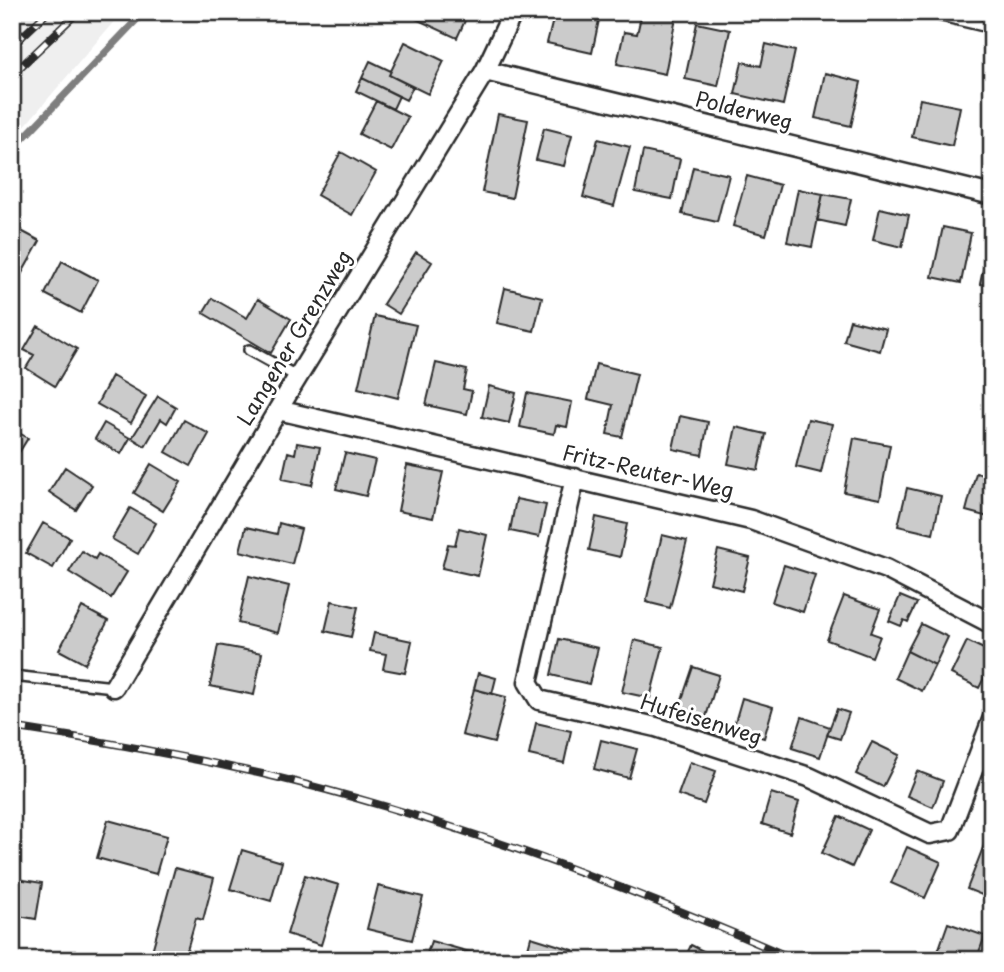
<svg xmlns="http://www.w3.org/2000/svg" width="1004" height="972" font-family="'Playpen Sans',sans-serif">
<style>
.built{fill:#efefef}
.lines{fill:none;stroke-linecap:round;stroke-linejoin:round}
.stream{stroke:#7e7e7e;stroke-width:7}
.building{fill:#cbcbcb;stroke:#2b2b2b;stroke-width:2}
.service-casing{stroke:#2b2b2b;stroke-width:14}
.minor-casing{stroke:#2b2b2b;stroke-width:23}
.service{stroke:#fff;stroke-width:9}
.minor{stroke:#fff;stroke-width:18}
.rail-casing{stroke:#2b2b2b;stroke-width:8}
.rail{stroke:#fff;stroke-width:5;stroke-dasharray:16;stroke-linecap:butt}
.labels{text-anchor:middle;stroke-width:6;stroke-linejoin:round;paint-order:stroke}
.street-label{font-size:21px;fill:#2b2b2b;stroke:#fff}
</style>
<rect width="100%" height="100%" fill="#fff"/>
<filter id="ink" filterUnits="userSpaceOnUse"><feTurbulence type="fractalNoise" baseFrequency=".0143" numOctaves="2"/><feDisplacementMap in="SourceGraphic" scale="14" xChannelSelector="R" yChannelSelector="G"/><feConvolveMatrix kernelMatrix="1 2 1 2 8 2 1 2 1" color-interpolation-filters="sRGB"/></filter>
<g filter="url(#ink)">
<path class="built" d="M12,12H122L12,141Z"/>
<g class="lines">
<path class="stream" d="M12,150L144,12"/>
</g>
<path class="building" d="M419,12H469L457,38L416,19Z
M555,12H567L599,20L592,53L547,43Z
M642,12L676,17L665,74L617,64L624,32L637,34Z
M697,23L730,30L718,86L685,79Z
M405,42L444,61L428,94L389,75Z
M766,44L795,51L783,105L735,94L742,62L761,66Z
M370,61L391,71L389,75L413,87L406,100L362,78Z
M825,73L861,82L851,126L815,118Z
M362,78L399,96L393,109L356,91Z
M920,99L960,107L952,146L912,137Z
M376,101L408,117L391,150L359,134Z
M498,114L528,120L512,198L482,192Z
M544,128L572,135L564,166L536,160Z
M598,139L630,147L614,206L583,197Z
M643,151L680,159L672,199L635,192Z
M341,152L376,172L352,215L317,195Z
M693,167L729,175L717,222L682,214Z
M747,176L780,185L766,235L733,226Z
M798,189L823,194L812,247L787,242Z
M823,194L851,199L845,226L817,220Z
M880,208L909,215L902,247L873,240Z
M12,226L40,241L17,282L12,279Z
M943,227L971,233L961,283L932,277Z
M991,232L992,233V286L980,284Z
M416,252L432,262L399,314L383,304Z
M62,261L98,280L81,313L45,294Z
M505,288L542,297L534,331L497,323Z
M212,298L247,318L258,299L291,319L271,353L203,313Z
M375,316L416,325L398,398L358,388Z
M850,320L886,329L880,351L844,341Z
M38,326L77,349L55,386L26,368L34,355L24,350Z
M436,363L467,370L463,389L472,391L467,414L426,405Z
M596,364L637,374L622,437L607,434L613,405L588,399Z
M112,376L146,396L131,423L97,404Z
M489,386L516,393L509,423L482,417Z
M527,393L572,402L567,427L556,425L554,434L520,427Z
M158,396L176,407L167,423L161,419L145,446L132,438Z
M680,416L708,422L702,455L673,449Z
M808,419L832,424L821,473L796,467Z
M184,420L209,434L191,466L166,452Z
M104,423L130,438L121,454L95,439Z
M736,427L766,434L758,470L728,464Z
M12,429L28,438L15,459L12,458Z
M854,438L890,445L880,499L844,492Z
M297,443L320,447L312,485L282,479L288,452L295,454Z
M345,453L375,460L366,496L336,489Z
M151,464L181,482L163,511L134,493Z
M407,465L443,472L433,518L398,511Z
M65,467L92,485L76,510L49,492Z
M976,473L992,477V518L966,511Z
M907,488L941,496L933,534L898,526Z
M516,499L546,505L539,537L510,531Z
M130,508L156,523L138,554L112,539Z
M596,517L627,524L620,557L589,550Z
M43,523L70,538L53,568L26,553Z
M279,523L301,529L292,564L240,551L246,527L277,534Z
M459,528L487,535L478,576L442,568L448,544L455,545Z
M662,535L687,541L670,608L646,602Z
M718,550L750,558L742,591L710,583Z
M82,551L95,559L98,554L127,572L111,598L69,572Z
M784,565L815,575L803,612L772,602Z
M249,576L289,586L278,633L238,623Z
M844,596L880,609L871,633L880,636L872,657L827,640Z
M900,596L917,603L908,622L904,620L901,626L889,621Z
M332,601L358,607L351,637L325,631Z
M82,607L108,621L85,664L59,650Z
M921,624L948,637L935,665L907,651Z
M374,633L412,641L405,673L383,669L386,654L370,651Z
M559,639L598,648L589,684L551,675Z
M634,640L663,647L650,698L622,692Z
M967,641L992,653V662L979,688L951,674Z
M218,645L262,653L254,695L210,686Z
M907,651L935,665L922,691L895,678Z
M693,667L719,675L705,720L678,711Z
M478,673L496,678L492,694L474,689Z
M474,689L506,697L494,743L462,735Z
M742,698L773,707L764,738L733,729Z
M837,709L849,713L840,739L827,735Z
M802,717L830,727L820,757L792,748Z
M536,723L571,731L564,763L529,755Z
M601,740L637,749L629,778L594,769Z
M872,742L899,755L883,787L856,774Z
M690,762L716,771L704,804L678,795Z
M917,771L943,781L933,807L907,796Z
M771,793L799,802L790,833L762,824Z
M839,816L869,830L852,867L822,853Z
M108,820L167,836L156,874L97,858Z
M986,840L992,842V899L967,889Z
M907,847L941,862L925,898L891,883Z
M242,850L282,862L271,901L230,889Z
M175,868L214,878L203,920L196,918L184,960L152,951Z
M305,875L339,885L321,945L287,934Z
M12,878L42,883L36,919L12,915Z
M378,886L423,897L412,940L367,929Z
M948,923L985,936L976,960H935Z
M531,937L573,950L570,960H525Z
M431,941L480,955L478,960H425Z
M691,945L721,960H684Z
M728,949L751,960H722Z"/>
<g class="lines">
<g class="service-casing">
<path id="service" d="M925,12L992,28
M249,350L298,377
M12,676L114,687"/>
</g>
<g class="minor-casing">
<path id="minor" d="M485,71L992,195
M278,410L751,520L886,569L992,624
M575,478L528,682L539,700L656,727L809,777L930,834L950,830L992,720
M114,687L291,388L485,71L513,12"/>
</g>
<use href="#service" class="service"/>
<use href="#minor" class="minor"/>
<g class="rail-casing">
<path id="rail" d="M12,46L48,12
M12,75L78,12
M12,727C98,740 183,756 267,775C446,817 627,886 796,960"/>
</g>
<use href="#rail" class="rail"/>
</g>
</g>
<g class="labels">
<g class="street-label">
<text transform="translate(744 111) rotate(14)" y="7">Polderweg</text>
<text transform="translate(295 338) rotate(-59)" y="7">Langener Grenzweg</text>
<text transform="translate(648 472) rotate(13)" y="7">Fritz-Reuter-Weg</text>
<text transform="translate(701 720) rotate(17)" y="7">Hufeisenweg</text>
</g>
</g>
<rect width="1004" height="972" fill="none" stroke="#fff" stroke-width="42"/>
<rect x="21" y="21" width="962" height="930" fill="none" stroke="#2b2b2b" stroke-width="2.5" filter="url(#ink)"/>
</svg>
